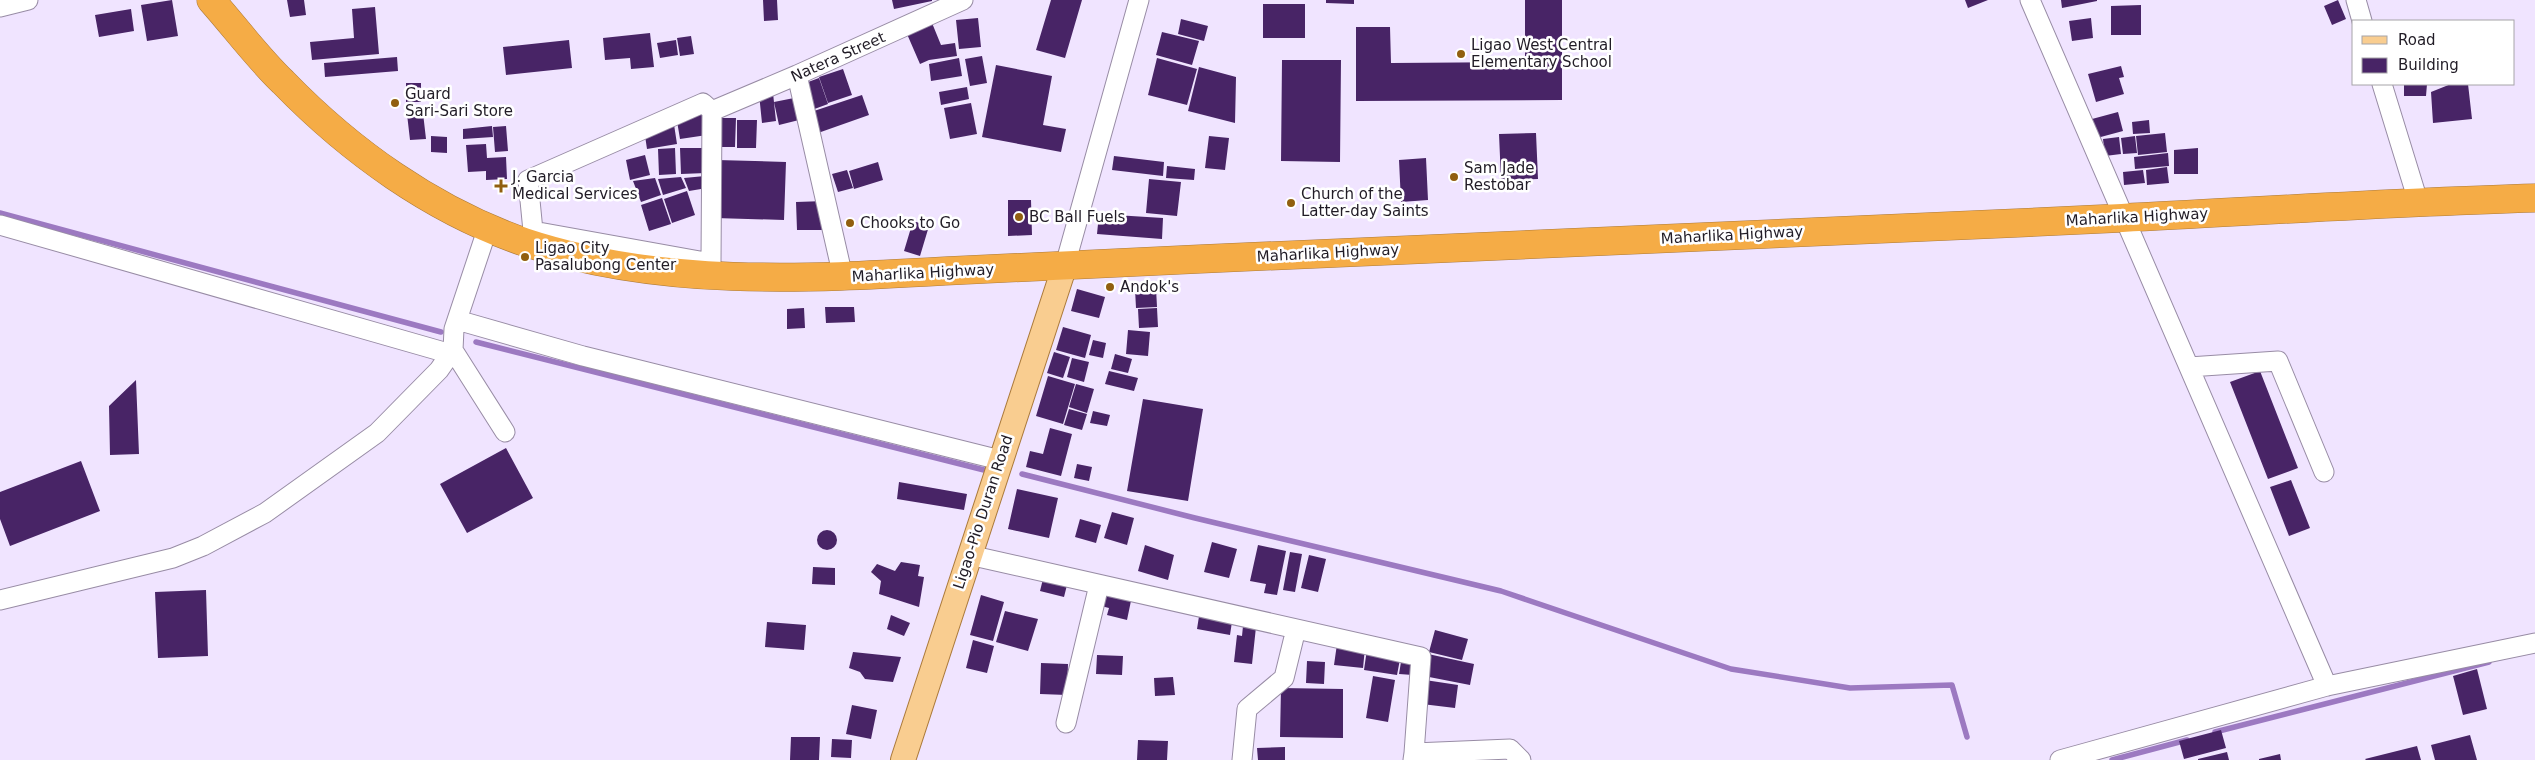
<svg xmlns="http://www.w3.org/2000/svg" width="2535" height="760" font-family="'DejaVu Sans',sans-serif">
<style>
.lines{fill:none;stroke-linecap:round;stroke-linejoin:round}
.stream{stroke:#9c79c1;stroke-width:5.5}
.building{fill:#482466}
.minor-casing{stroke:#988ca5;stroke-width:21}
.major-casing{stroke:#ab7a3b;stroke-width:26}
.highway-casing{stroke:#ab7a3b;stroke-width:29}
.minor{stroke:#fff;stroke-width:19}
.major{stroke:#f9cd90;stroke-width:24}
.highway{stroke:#f5ac46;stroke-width:28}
.poi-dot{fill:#915f0f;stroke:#fff;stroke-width:2}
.labels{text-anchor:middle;stroke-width:5;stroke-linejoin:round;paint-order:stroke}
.poi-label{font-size:15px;fill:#211c26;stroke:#fff;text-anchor:start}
.street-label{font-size:15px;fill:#211c26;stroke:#fff}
</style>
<rect width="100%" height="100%" fill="#f0e4ff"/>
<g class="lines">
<path class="stream" d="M0,213L441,332
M476,342L984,470
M1022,474L1195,518L1501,591L1731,669L1850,688L1952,685L1967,737
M2215,732L2489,662
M2112,760L2187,740"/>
</g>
<path class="building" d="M172,0L178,36L147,41L141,5Z
M287,0H304L306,15L290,17Z
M763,0H777L778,20L764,21Z
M892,0H932V1L894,9Z
M1051,0H1082L1065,58L1036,50Z
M1326,0H1354V4L1326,3Z
M1525,0H1562V100L1356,101V27H1390L1391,63L1525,62Z
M1965,0H1988L1968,8Z
M2061,0H2097V1L2062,8Z
M2338,0L2346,19L2332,25L2324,6Z
M1263,4H1305V38H1263Z
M2141,5V35H2111V6Z
M375,7L379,54L312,60L310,42L354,38L352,9Z
M131,9L134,31L99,37L95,15Z
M978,18L981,47L959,49L956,20Z
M2091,18L2093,38L2072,41L2069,21Z
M1181,19L1208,26L1204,41L1178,34Z
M932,23L941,45L955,43L957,56L929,60L920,64L907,34Z
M1162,32L1199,41L1192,65L1156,55Z
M650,33L654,67L631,69L630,58L605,60L603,38Z
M691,36L694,54L680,56L677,38Z
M569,40L572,68L506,75L503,47Z
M676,40L678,55L660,58L657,43Z
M982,56L987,83L970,86L965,59Z
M397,57L398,71L325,77L324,63Z
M959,58L962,76L931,81L929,64Z
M1157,58L1197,69L1187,105L1148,95Z
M1282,60H1341L1340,162L1281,161Z
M996,65L1052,76L1043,125L1066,129L1061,152L982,137Z
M2121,66L2124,77L2119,78L2124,94L2096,102L2088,74Z
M1199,67L1236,77L1235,123L1188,111Z
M843,69L852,95L828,103L819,77Z
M819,78L828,104L809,111L800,85Z
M406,83H421V102H406Z
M2427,84L2426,96H2404V85Z
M2451,84H2468L2472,119L2433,123L2431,92Z
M967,87L969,99L941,105L939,92Z
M773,93L776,121L762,123L759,94Z
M862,95L869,115L818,133L811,112Z
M794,98L799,120L779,125L774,102Z
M971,103L977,134L950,139L944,108Z
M704,111L707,135L680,139L676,115Z
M2118,112L2123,131L2097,138L2092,119Z
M423,113L426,139L410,140L407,114Z
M673,118L677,144L647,149L644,129Z
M717,118H736L735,147H717Z
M737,120H757L756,148H737Z
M2149,120L2150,133L2133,134L2132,122Z
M492,126L493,137L463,139V129Z
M506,126L508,151L495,152L493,127Z
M1536,133L1538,179L1501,180L1499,134Z
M2165,133L2167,152L2138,155L2136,136Z
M431,136L447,137V153L431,152Z
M1209,136L1229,138L1225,170L1205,168Z
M2135,136L2137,153L2123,154L2121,138Z
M2119,137L2121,154L2105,156L2103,139Z
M486,144L487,158L506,157L507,179L486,180V171L468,172L466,145Z
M675,148L676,174L659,175L658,149Z
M680,148H705L706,173L681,174Z
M2198,148V174H2174V150Z
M2168,153L2169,166L2135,169L2134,157Z
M645,155L650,175L630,180L626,160Z
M1114,156L1164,162L1163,176L1112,170Z
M1426,158L1428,200L1401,202L1399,160Z
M717,160L786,162L784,220L715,218Z
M878,162L883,180L854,189L849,171Z
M1167,166L1195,169L1194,180L1166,178Z
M2167,167L2169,183L2147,185L2146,170Z
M847,170L853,188L838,192L832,174Z
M2143,170L2145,183L2124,185L2123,172Z
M705,176L707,188L689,191L684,178Z
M681,177L686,188L663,195L658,179Z
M655,178L661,195L641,202L633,181Z
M1149,179L1181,182L1177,216L1146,213Z
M687,191L695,215L672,223L664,199Z
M662,198L671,224L649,231L641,205Z
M1008,200H1031L1032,235L1008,236Z
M825,201V230H797L796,202Z
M1099,214L1163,218L1162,239L1097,234Z
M913,221L929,226L920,256L904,251Z
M1156,288L1157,307L1136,308L1135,289Z
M1077,289L1105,297L1099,318L1071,311Z
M825,307H854L855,322L826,323Z
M804,308L805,328L787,329V309Z
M1157,308L1158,327L1139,328L1138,309Z
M1063,327L1091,335L1085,358L1056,350Z
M1128,330L1150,332L1148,356L1126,354Z
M1093,340L1106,343L1103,358L1089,355Z
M1054,352L1070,357L1063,378L1047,373Z
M1115,354L1132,359L1128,373L1111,369Z
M1072,358L1089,362L1084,382L1067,377Z
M1109,371L1138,378L1134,391L1105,384Z
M2260,371L2298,468L2268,479L2230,382Z
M1048,376L1075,384L1063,424L1036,416Z
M136,380L139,454L110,455L109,406Z
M1076,384L1094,389L1087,413L1069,407Z
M1143,399L1203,409L1188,501L1127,491Z
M1069,409L1087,414L1082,430L1064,425Z
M1093,411L1110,415L1107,426L1090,423Z
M1050,428L1072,434L1061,476L1026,467L1030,451L1043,454Z
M506,448L533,498L467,533L440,484Z
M81,461L100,511L10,546L0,519V492Z
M1077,464L1092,467L1089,481L1074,478Z
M2291,480L2310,528L2289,536L2270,487Z
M899,482L967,494L964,510L897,499Z
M1017,489L1058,498L1049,538L1008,529Z
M1112,512L1134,518L1127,545L1104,538Z
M1080,519L1101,525L1096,543L1075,537Z
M817 540a10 10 0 1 1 20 0a10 10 0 1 1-20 0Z
M1212,542L1237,549L1229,578L1204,572Z
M1145,545L1174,555L1168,580L1138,571Z
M1258,545L1286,551L1277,595L1264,593L1266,584L1250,581Z
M1290,552L1302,554L1295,592L1283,590Z
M1309,555L1326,559L1318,592L1301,588Z
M901,562L920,565L918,576L924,577L919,607L879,594L881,581L871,572L877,564L895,571Z
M813,567L835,568V585L812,584Z
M1044,575L1068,581L1064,597L1040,591Z
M206,590L208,656L158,658L155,592Z
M1105,590L1132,596L1127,620L1107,615L1109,608L1101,606Z
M981,595L1004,602L993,641L970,635Z
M1200,610L1233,615L1230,635L1197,629Z
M1005,611L1038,619L1028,651L996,642Z
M891,615L910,623L904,636L887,629Z
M767,622L806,625L804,650L765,647Z
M1243,626L1256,627L1252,664L1234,662L1237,635L1242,636Z
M1435,630L1468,639L1462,660L1429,652Z
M973,640L994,646L987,673L966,668Z
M1337,644L1365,648L1363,668L1334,665Z
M1367,649L1401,654L1397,675L1364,670Z
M853,652L901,657L893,682L865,679L860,672L849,668Z
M1428,654L1474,664L1470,685L1424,676Z
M1097,655L1123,656L1122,675L1096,674Z
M1402,656L1415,657L1413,675L1399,674Z
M1307,661L1325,662L1324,684L1306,683Z
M1041,663L1068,664L1067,695L1040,694Z
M2477,669L2487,709L2463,715L2453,676Z
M1373,676L1395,680L1388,722L1366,718Z
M1173,677L1175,695L1155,696L1154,678Z
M1425,680L1458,685L1455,708L1422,704Z
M1281,688L1343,689V738L1280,737Z
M852,705L877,710L871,739L846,734Z
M2221,730L2226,748L2184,759L2179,741Z
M2470,735L2477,760H2435L2431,745Z
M791,737H820L819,760H790Z
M832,739L852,740L851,758L831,757Z
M1138,740L1168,741L1167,760H1137Z
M2417,746L2421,760H2366L2365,759Z
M1285,747V760H1258L1257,748Z
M2227,752L2229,760H2198V759Z
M2280,754L2281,760H2259V759Z"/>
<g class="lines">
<g class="minor-casing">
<path id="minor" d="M2030,0L2327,686
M2356,0L2362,21
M0,7L28,0
M797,75L843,277
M2382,84L2418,201
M703,103L712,111L711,263L533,231L528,180Z
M712,111L797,75L963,0
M0,225L451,354
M1065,265L1139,0
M457,320L583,356L1000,460
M453,350L505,432
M2189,367L2278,361L2324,472
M969,555L1421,657L1414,753
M0,600L173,558L203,546L265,513L377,433L439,370L453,350L454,329L488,227
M1066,723L1099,585
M1242,760L1247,709L1284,678L1296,629
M1413,760L1414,753L1510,749L1521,760
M2060,760L2327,686L2535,643"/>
</g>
<g class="major-casing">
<path id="major" d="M903,760L1065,265"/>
</g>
<g class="highway-casing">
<path id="highway" d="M211,0C235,27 257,57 283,82C350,151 432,210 524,242C659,287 805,279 945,271C1030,267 1115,263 1200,259C1508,245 1815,233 2122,218C2260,211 2397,202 2535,198"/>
</g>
<use href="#minor" class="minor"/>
<use href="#major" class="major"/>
<use href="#highway" class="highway"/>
</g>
<g class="poi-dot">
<circle cx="1461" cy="54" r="5"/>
<circle cx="395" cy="103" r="5"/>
<circle cx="1454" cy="177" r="5"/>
<path d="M498.5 178.5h5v5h5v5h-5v5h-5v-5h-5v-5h5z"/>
<circle cx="1291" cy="203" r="5"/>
<circle cx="1019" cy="217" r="5"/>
<circle cx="850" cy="223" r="5"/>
<circle cx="525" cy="257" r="5"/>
<circle cx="1110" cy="287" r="5"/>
</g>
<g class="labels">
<g class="poi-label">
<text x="1471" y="50">Ligao West Central<tspan x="1471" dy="17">Elementary School</tspan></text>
<text x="405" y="99">Guard<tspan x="405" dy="17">Sari-Sari Store</tspan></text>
<text x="1464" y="173">Sam Jade<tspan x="1464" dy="17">Restobar</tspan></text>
<text x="512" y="182">J. Garcia<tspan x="512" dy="17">Medical Services</tspan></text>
<text x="1301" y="199">Church of the<tspan x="1301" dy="17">Latter-day Saints</tspan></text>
<text x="1029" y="222">BC Ball Fuels</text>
<text x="860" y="228">Chooks to Go</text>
<text x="535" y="253">Ligao City<tspan x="535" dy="17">Pasalubong Center</tspan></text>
<text x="1120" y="292">Andok's</text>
</g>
<g class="street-label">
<text transform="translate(838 57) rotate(-24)" y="5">Natera Street</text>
<text transform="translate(2137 217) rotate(-3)" y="5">Maharlika Highway</text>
<text transform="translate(1732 235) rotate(-3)" y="5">Maharlika Highway</text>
<text transform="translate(1328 253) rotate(-3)" y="5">Maharlika Highway</text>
<text transform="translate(923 273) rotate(-3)" y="5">Maharlika Highway</text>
<text transform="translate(983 512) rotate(-72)" y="5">Ligao-Pio Duran Road</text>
</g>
</g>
<rect x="2352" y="20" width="162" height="65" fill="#ffffff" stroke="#a6a4a8"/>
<rect x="2362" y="36" width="25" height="8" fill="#f9cd90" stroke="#a6a4a8"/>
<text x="2398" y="45" font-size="15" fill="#211c26">Road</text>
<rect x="2362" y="58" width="25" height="15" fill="#482466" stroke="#a6a4a8"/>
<text x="2398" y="70" font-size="15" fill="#211c26">Building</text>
</svg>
